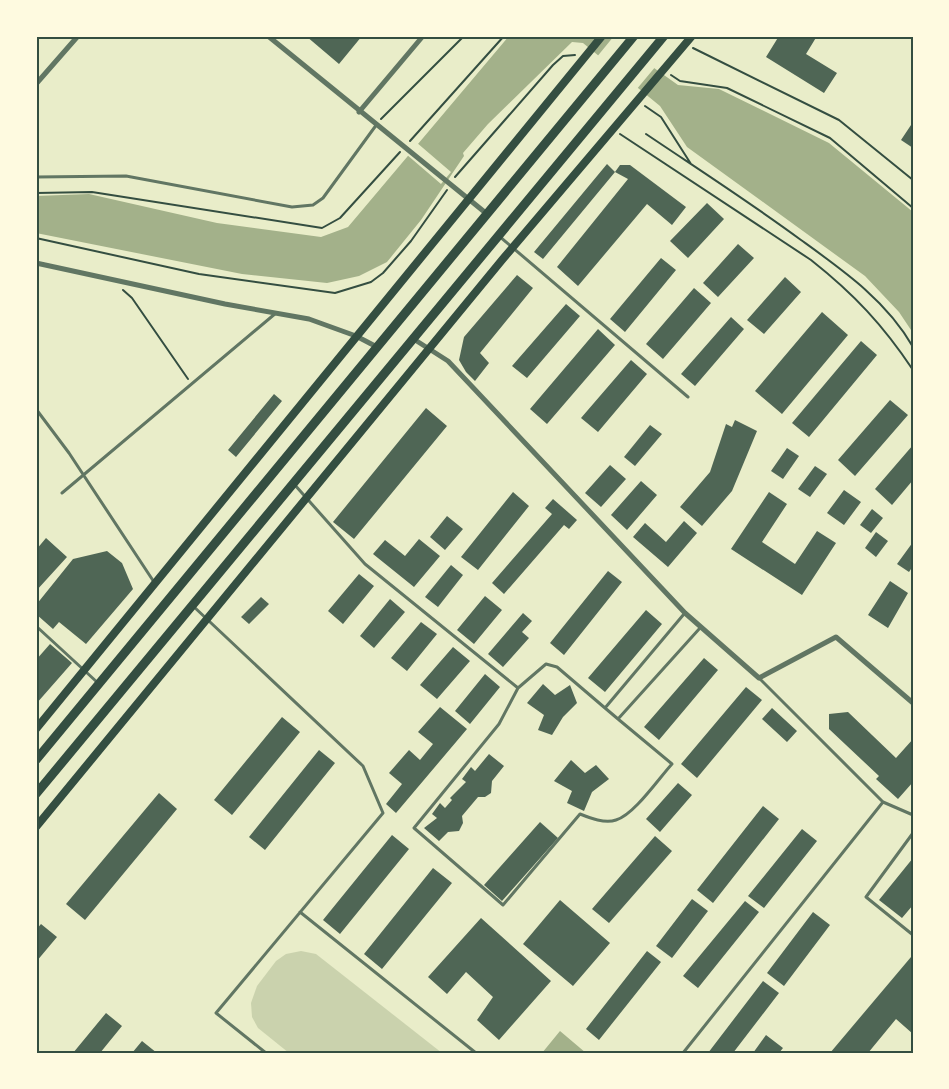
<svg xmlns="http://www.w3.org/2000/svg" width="949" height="1089" font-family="'Open Sans',sans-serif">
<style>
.green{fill:#cad2ad}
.water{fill:#a3b18a}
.pier{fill:#e9edc9}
.building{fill:#4f6655}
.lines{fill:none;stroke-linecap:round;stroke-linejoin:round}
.path{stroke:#344e41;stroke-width:2}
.service{stroke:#617663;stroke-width:3}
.minor{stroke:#617663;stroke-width:5}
.secondary{stroke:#344e41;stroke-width:8}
.primary{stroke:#344e41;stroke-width:9}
.neatline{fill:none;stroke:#344e41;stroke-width:2}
</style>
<rect width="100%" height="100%" fill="#e9edc9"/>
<path class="green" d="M301,951L316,954L442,1053H289L258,1028L252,1017L251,1003L257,986L276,961L286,954Z"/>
<path class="water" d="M509,36H609L678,85L719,89L829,143L913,212V333L899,312L865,276L687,147L660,106L583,43L572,42L488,124L463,153L464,156L421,220L387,262L359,276L327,283L242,274L36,233V196L89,194L217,223L321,237L348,227Z
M560,1031L586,1053H542Z"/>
<path class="pier" d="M614,36L656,66L636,90L596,58Z
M416,142L451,172L441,184L406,154Z"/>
<path class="building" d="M306,36H362L339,64Z
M779,36H817L806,54L837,73L824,93L766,57Z
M913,122V148L901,140Z
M607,164L615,172L543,259L534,252Z
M620,165H630L686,207L672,225L647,204L578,286L557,267L628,179L615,172Z
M707,203L724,219L688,258L670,241Z
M738,244L754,258L718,297L703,283Z
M661,258L676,270L625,332L610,319Z
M517,275L533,288L480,353L489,363L475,381L466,372L459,360L464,337Z
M785,277L801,292L764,334L747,320Z
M694,288L711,303L663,359L646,344Z
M566,304L580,316L527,378L512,366Z
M822,312L848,335L782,414L755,391Z
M731,317L744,329L695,386L681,374Z
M598,329L615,345L547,424L530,409Z
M861,341L877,355L809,437L792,423Z
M631,360L647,374L598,432L581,418Z
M274,394L282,401L236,457L228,450Z
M890,400L908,415L855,476L838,460Z
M426,408L447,426L354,539L333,522Z
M735,420L757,431L732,491L702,526L680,507L710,472L726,424L732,427Z
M650,425L662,434L635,466L624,457Z
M913,445V480L892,505L875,489Z
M787,448L799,456L783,479L771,471Z
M610,465L626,479L601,507L585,493Z
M815,466L827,474L810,497L798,489Z
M641,481L657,495L627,530L611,515Z
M844,490L861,502L844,525L827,513Z
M513,492L529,506L478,570L461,557Z
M769,492L787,504L762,542L795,564L817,531L836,543L802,595L731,549Z
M553,499L577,520L569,529L564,525L504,594L492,583L552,514L545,508Z
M872,509L883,518L871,533L860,525Z
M447,516L463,529L445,550L430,537Z
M684,521L697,533L668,567L633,537L645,523L666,542Z
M876,532L888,541L876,557L865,548Z
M46,538L67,557L36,591V550Z
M419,539L440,556L414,587L373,554L385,540L405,556Z
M913,542V566L909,572L897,564Z
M107,551L122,563L133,589L86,644L59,622L53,629L36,614V605L73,559Z
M451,565L463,575L438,607L425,597Z
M608,571L622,582L564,655L550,643Z
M359,574L374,586L343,624L328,611Z
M890,581L908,593L888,628L868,615Z
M485,596L502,610L474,644L457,630Z
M261,597L269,604L249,624L241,617Z
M390,599L405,612L374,648L360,636Z
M646,610L662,624L605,692L588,678Z
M523,613L532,621L522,632L529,638L503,667L488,654Z
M421,622L437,634L407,671L391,658Z
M50,644L72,663L36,704V660Z
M453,647L470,661L437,699L420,685Z
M704,658L718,670L659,740L644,727Z
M485,674L500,687L470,724L455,711Z
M543,684L555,695L570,685L577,703L563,717L552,735L538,730L544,715L527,703Z
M746,687L762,700L697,778L681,764Z
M440,707L467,729L396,813L386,804L402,784L389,773L409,750L420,760L433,744L418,732Z
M772,708L797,731L787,742L762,719Z
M848,712L896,758L913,739V782L898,799L876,779L879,776L829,729V714Z
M282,717L300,732L232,815L214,800Z
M319,750L335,763L265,850L249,837Z
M489,754L504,766L492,781L491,793L485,797H478L462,816L463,823L459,831L448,832L439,841L424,828L437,818L432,814L440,803L445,808L452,800L450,798L466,782L462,779L471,767L475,771Z
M571,760L585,773L596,765L609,779L592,792L584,811L567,803L572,791L554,781Z
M678,783L692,795L660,832L646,819Z
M159,793L177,809L85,920L66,904Z
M763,806L779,819L713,903L697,890Z
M540,822L558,838L502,901L484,885Z
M802,829L817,841L764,908L748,896Z
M392,835L409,849L340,934L323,920Z
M655,836L672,851L609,923L592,909Z
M913,858V905L902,918L879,900Z
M433,868L452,883L382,969L364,954Z
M692,899L708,911L672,958L656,946Z
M560,900L610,943L573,986L523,944Z
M745,901L759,912L698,988L683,976Z
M813,912L830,925L784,986L767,973Z
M481,918L551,981L499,1040L477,1020L493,997L466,972L447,994L428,977Z
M41,924L57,937L36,962V930Z
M647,951L661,962L599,1040L586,1029Z
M911,957L913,1034L896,1019L868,1053H830Z
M763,981L779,993L733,1053H708Z
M106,1013L122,1026L100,1053H73Z
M766,1035L783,1048L779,1053H753Z
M142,1041L157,1053H132Z"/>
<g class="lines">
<path class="path" d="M693,48L839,120L913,180
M671,75L680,81L727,88L830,138L913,208
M645,106L661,117L691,164
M381,119L464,36
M620,134L811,260C854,294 883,325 913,370
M646,134C698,169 751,203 801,240C844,271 887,301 913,347
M410,141L504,36
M455,177L553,65L563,56L575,55
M36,193L92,192L322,228L340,218L400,152
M36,238L199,274L335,293L371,282L383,273L411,241L447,190
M123,290L132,298L188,379"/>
<path class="service" d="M36,177L126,176L292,207L313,205L323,198L377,124
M499,236L688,397
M36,409L69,453L154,582
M294,484L365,564L518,688
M62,493L276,313
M193,606L363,766L383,813L216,1013L266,1053
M684,614L605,708L557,667L546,664L518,688L499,724L414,828L503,905L580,814C590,818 605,824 616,820C634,815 659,778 672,764L618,719L700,628
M36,626L98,683
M759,678L883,802L913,815
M605,708L618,719
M913,833L866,897L913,935
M300,912L476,1053
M683,1053L883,802"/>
<path class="minor" d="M268,36L487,214
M36,84L78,36
M359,112L423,36
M36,263L225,304L309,319L356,336L377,347
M412,338L448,361L685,613L759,678L836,637L913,703"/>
<path class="secondary" d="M36,729L602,36
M36,827L502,260L692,36"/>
<path class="primary" d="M36,760L634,36
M36,794L664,36"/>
</g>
<rect width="949" height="1089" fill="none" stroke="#fefae0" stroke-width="75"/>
<rect x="38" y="38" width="874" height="1014" class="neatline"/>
</svg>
